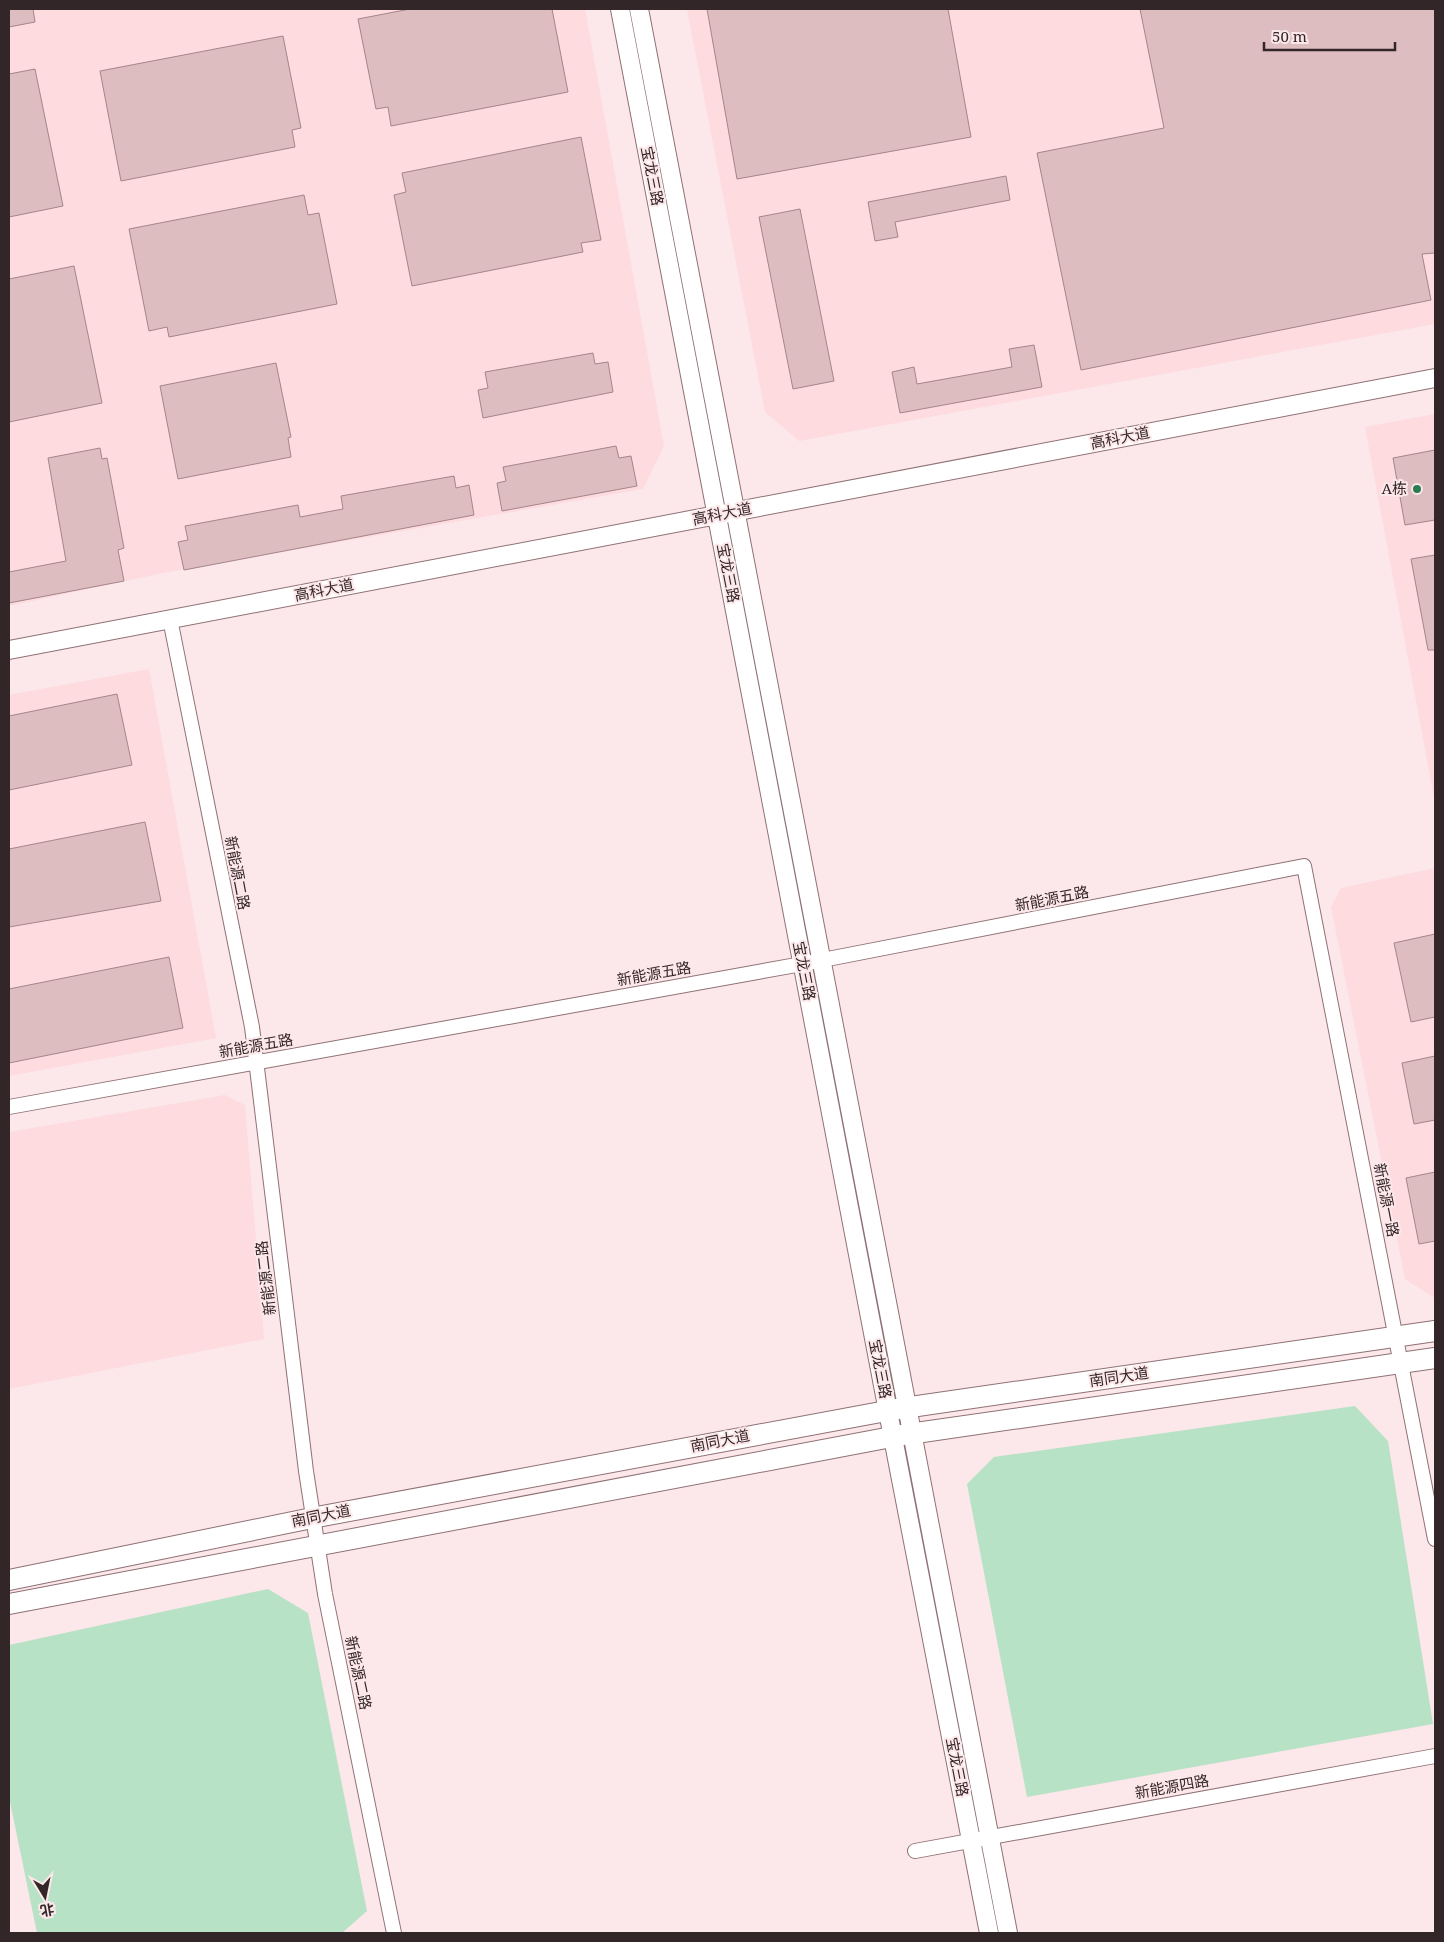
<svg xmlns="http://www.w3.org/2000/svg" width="1444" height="1942" font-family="'Noto Serif','Noto Sans SC',serif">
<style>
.built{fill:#fddbdf}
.green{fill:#b8e2c6}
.building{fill:#debdc1;stroke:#a48589}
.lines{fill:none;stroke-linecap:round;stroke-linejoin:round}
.minor-casing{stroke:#8f7175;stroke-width:16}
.tertiary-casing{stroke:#8f7175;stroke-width:20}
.secondary-casing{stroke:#8f7175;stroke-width:22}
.minor{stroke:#fff;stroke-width:14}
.tertiary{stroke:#fff;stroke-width:18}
.secondary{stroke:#fff;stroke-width:20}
.poi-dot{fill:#297d50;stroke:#fce7ea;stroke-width:2}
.labels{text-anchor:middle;stroke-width:4;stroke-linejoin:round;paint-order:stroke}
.street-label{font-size:15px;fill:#332628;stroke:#fce7ea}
.poi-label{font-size:15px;fill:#332628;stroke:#fce7ea;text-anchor:end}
</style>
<rect width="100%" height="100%" fill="#fce7ea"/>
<path class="built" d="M9,9H585L664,446L643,489L163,573L9,606Z
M687,9H1435V324L799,441L765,412Z
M1435,414V803L1365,427Z
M149,669L216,1038L9,1076V695Z
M1435,868V1298L1405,1279L1331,907L1341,888Z
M225,1095L245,1105L264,1339L9,1389V1132Z"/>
<path class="green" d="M1355,1406L1388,1441L1433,1724L1027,1797L967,1484L994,1457Z
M268,1589L308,1613L367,1911L342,1933H37L9,1797V1645Z"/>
<path class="building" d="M9,9H33L35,22L9,27Z
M410,9H552L568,92L391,126L388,107L376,109L358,19Z
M707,9H948L971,137L737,179Z
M1140,9H1435V253L1422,254L1431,300L1081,370L1037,153L1164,128Z
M283,36L301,128L292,130L295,147L121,181L100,71Z
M35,69L63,206L9,217V74Z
M581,137L601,240L581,243L583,252L412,286L394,195L406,192L402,173Z
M1006,176L1010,200L895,222L898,237L875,241L868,202Z
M304,195L308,215L319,213L337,304L169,337L167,327L149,331L129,229Z
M800,209L834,381L793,389L759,217Z
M74,266L102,403L9,422V279Z
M1034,345L1042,387L900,413L892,372L914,367L917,384L1012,367L1009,349Z
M593,353L595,364L608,362L613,392L483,418L478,390L488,388L485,372Z
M276,363L291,437L288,438L291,457L178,479L160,386Z
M616,446L619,458L631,456L637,486L502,511L497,483L506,481L503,467Z
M100,448L102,459L107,458L124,548L118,550L124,581L9,603V572L66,561L48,458Z
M1435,450V520L1405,525L1393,458Z
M454,476L456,488L469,485L474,515L184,570L178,542L188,540L185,526L298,505L300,517L343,509L341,496Z
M1435,555V650H1428L1411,559Z
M117,694L132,765L9,790V716Z
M145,822L161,901L9,927V849Z
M1435,934V1017L1411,1022L1394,943Z
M169,957L183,1028L9,1063V989Z
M1435,1056V1120L1414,1124L1402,1063Z
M1435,1172V1241L1419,1244L1406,1178Z"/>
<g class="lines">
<g class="minor-casing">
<path id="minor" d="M170,619L252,1027L306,1471L325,1594L394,1933
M9,1107L802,964L1304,866L1435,1539
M915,1851L1435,1756"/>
</g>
<g class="tertiary-casing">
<path id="tertiary" d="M620,9L899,1469L989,1933
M639,9L1008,1933
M9,650L1435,378"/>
</g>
<g class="secondary-casing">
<path id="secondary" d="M9,1580L317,1517L897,1409L1435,1331
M9,1604L902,1435L1435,1358"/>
</g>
<use href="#minor" class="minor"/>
<use href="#tertiary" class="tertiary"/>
<use href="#secondary" class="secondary"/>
</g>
<circle class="poi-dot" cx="1417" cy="489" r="5"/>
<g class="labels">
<g class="street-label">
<text transform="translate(652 176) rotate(79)" y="5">宝龙三路</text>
<text transform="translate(1120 438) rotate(-11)" y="5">高科大道</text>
<text transform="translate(722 514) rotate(-11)" y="5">高科大道</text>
<text transform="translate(728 573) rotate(79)" y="5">宝龙三路</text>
<text transform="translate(324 590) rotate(-11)" y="5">高科大道</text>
<text transform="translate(237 873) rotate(79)" y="5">新能源二路</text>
<text transform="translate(1052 899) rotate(-11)" y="5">新能源五路</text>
<text transform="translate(804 971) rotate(79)" y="5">宝龙三路</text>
<text transform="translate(654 974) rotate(-10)" y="5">新能源五路</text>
<text transform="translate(256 1046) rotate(-10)" y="5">新能源五路</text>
<text transform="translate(1386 1200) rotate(79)" y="5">新能源一路</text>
<text transform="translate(266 1278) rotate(-97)" y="5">新能源二路</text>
<text transform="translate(880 1369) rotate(79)" y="5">宝龙三路</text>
<text transform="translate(1119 1377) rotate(-8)" y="5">南同大道</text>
<text transform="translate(720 1441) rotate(-11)" y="5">南同大道</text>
<text transform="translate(321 1516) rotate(-11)" y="5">南同大道</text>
<text transform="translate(358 1673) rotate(78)" y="5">新能源二路</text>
<text transform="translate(957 1767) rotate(79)" y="5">宝龙三路</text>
<text transform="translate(1172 1787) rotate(-10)" y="5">新能源四路</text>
</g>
<g class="poi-label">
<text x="1407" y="494">A栋</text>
</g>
</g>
<rect width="1444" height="1942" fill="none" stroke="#332628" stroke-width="20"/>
<g transform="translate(45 1897) rotate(170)" stroke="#fce7ea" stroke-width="4" paint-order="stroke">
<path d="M0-4L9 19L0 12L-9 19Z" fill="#332628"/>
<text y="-8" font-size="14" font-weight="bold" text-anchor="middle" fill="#332628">北</text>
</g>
<path d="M1264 42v8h131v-8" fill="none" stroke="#332628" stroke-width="2.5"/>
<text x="1272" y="42" font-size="15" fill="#332628" stroke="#fce7ea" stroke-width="4" paint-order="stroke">50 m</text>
</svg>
